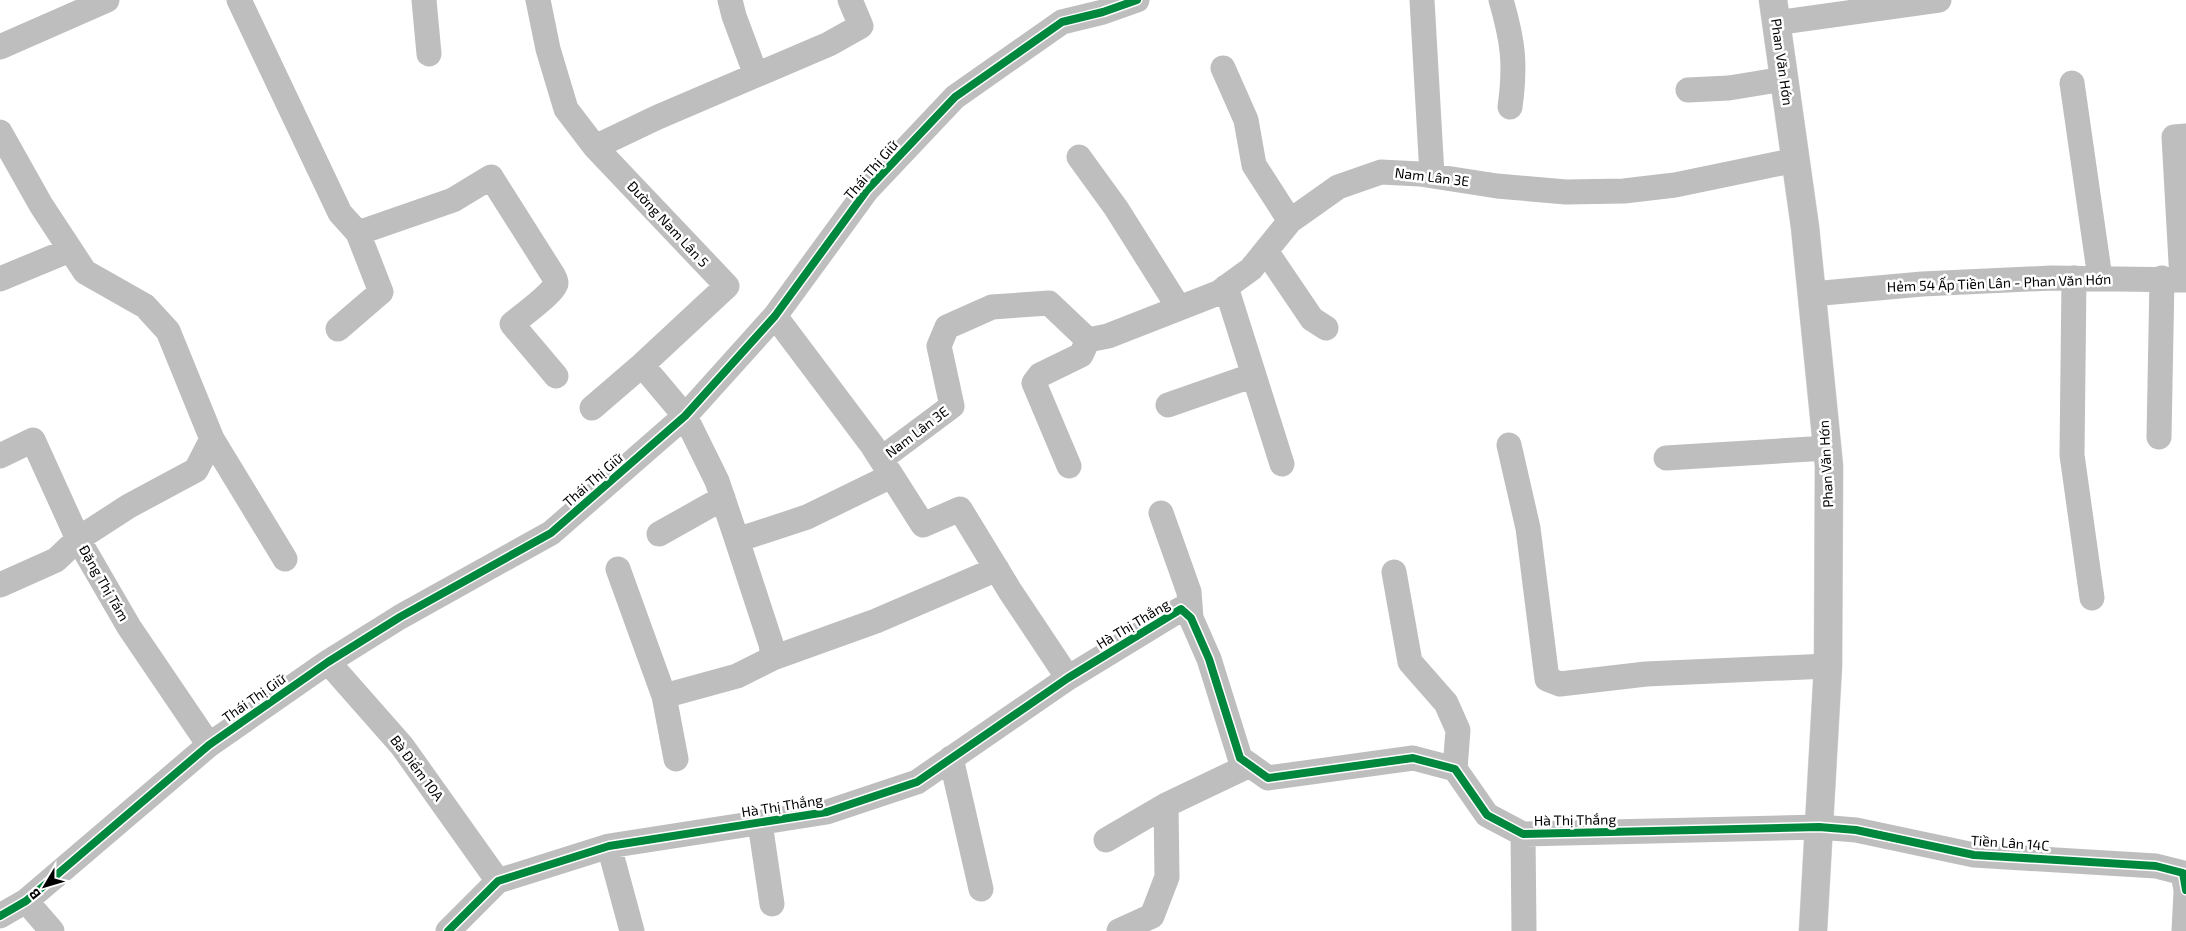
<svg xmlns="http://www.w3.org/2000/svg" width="2186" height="931" font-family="'Exo 2',sans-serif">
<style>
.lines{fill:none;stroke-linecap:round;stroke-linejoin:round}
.major-casing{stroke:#dbdbdb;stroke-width:29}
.minor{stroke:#bebebe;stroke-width:25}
.major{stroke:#bebebe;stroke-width:28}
.cycleway-casing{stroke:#fff;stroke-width:11}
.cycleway{stroke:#00873e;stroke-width:8}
.labels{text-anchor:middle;stroke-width:5;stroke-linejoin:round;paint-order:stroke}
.street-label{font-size:14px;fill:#000;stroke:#fff}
</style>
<rect width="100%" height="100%" fill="#fff"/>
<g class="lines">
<g class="major-casing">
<path id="major" d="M1773,0L1805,227L1829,466L1828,666L1813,931"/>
</g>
<path class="minor" d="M239,0L340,213L358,233L453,200L491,177L553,275C554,277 556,280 556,283C556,291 519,318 512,324L556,376
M424,0L429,54
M538,0L548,49L566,109L595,147L727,286L642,365L592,408
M730,0L734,16L756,75
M1422,0L1432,175
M1501,0C1513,41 1516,64 1510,107
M1776,23L1939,0
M0,47L107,0
M1223,68L1246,120L1254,165L1290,221
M2072,83L2100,278
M1688,90L1729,88L1784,79
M0,132L41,205L85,272L145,306L168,331L212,439L285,559
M595,147L658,117L829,44L861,26L850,0
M1079,157L1116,208L1179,308
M1266,251L1312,319L1326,328
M2074,278L2072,455L2092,598
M0,279L70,250
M2182,280L2174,137L2186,136
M1226,287L1282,464
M1812,294L1922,284L2052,278L2186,280
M775,316L872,445L923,525L960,509L1010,591L1068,678
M338,329L381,292L358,233
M1088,340L1108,336L1218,293L1251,269L1290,221L1338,187L1381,172L1420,174L1497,186L1566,192L1624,191L1675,185L1796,160
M642,365L685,416L717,481L737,540L807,517L891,476
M1168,405L1254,375
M2159,437L2162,278
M1509,445L1528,528L1547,679L1560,684L1646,674L1828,666
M0,456L33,440L78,539L129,627L209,745
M1666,458L1827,448
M881,459L952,406L939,346L947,327L992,307L1049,303L1088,340
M1069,466L1034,383L1040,375L1081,355L1088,340
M1161,513L1189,592L1191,618
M659,534L723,498
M618,569L664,696L737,676L773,658L771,644L737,540
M1394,572L1410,662L1446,703L1458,730L1455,769
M0,585L56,560L78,539L129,506L196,470L212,439
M773,658L876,621L997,569
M328,662L402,746L498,881
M664,696L676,759
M951,758L981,889
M760,823L772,904
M1523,834L1524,931
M1106,840L1166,805L1250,765
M609,846L632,931
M26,901L52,931
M0,916L26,901L209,745L328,662L400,617L551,533L685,416L775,316L867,190L955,97L1062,22L1103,12L1137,0
M448,931L498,881L609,846L827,812L917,782L1068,678L1181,609L1191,618L1209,659L1240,758L1268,778L1413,758L1455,769L1487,815L1523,834L1819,827L1856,830L1974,855L2156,866L2183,873L2186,890
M1119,931L1152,916L1167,877L1166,805
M2184,931L2186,892"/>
<use href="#major" class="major"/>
<g class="cycleway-casing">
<path id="cycleway" d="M0,916L26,901L209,745L328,662L400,617L551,533L685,416L775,316L867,190L955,97L1062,22L1103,12L1137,0
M448,931L498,881L609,846L827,812L917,782L1068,678L1181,609L1191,618L1209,659L1240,758L1268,778L1413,758L1455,769L1487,815L1523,834L1819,827L1856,830L1974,855L2156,866L2183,873L2186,890"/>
</g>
<use href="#cycleway" class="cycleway"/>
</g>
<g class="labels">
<g class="street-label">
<text transform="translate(1782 62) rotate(82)" y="5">Phan Văn Hớn</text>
<text transform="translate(871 170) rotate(-49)" y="5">Thái Thị Giữ</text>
<text transform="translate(1432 177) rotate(7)" y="5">Nam Lân 3E</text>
<text transform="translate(668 224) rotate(47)" y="5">Đường Nam Lân 5</text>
<text transform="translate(1999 283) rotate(-2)" y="5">Hẻm 54 Ấp Tiền Lân - Phan Văn Hớn</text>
<text transform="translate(917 432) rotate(-37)" y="5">Nam Lân 3E</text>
<text transform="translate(1826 464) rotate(-93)" y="5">Phan Văn Hớn</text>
<text transform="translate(593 480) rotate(-41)" y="5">Thái Thị Giữ</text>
<text transform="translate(104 583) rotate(60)" y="5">Đặng Thị Tám</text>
<text transform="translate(1133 624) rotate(-31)" y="5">Hà Thị Thắng</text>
<text transform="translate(254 698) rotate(-35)" y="5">Thái Thị Giữ</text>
<text transform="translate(417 768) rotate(53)" y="5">Bà Điểm 10A</text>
<text transform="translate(782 806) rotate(-9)" y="5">Hà Thị Thắng</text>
<text transform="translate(1575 820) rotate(-1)" y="5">Hà Thị Thắng</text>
<text transform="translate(2010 843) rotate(4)" y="5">Tiền Lân 14C</text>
</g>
</g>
<g transform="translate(45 886) rotate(232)" stroke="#ffffff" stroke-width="4" paint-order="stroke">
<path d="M0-4L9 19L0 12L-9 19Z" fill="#000000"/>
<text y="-8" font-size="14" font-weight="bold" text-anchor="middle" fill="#000000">B</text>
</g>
</svg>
